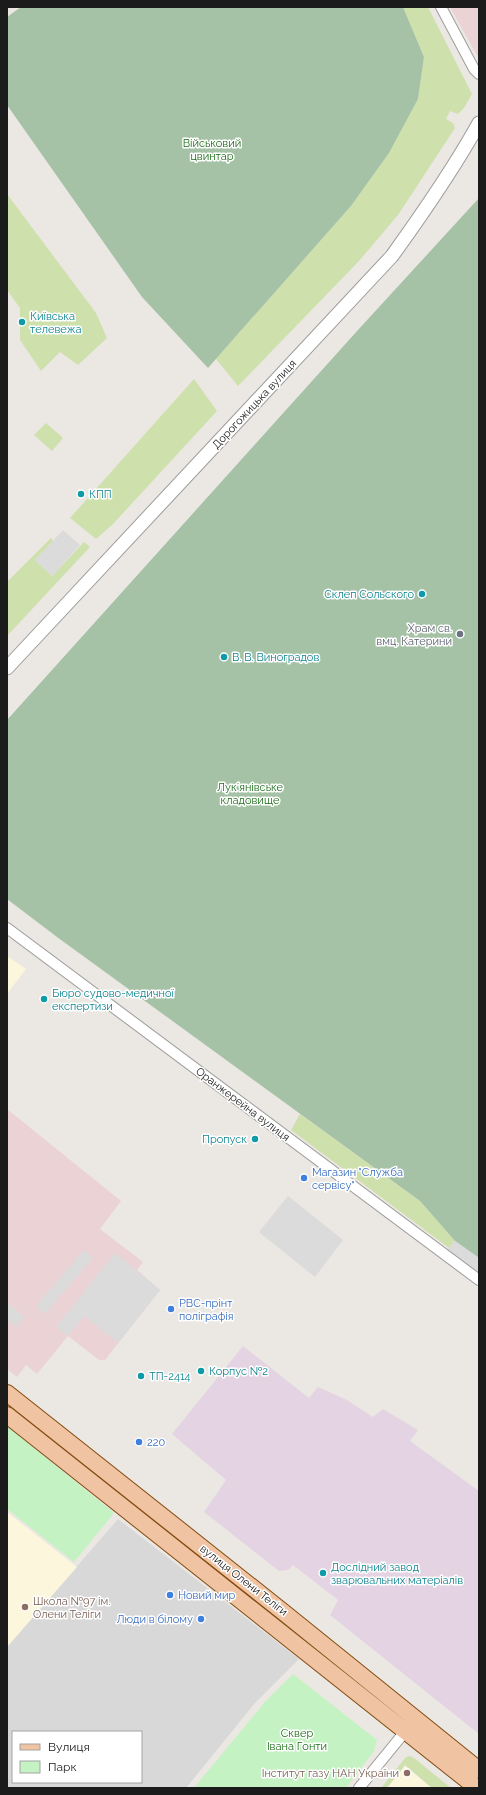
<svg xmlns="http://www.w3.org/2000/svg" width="486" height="1795" font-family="Raleway,sans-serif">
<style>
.residential{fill:#d9d8d8;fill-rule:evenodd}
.commercial{fill:#ebd2d5}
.industrial{fill:#e4d4e3}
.education{fill:#fbf6dc}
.grass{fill:#cee1ac}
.cemetery{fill:#a5c2a6}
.park{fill:#c5f2c2}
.parking{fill:#dbdbdb}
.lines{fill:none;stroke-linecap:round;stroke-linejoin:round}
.minor-casing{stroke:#9c9c9c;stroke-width:12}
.tertiary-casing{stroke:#9c9c9c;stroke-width:15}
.primary-casing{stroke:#824c10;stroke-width:18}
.minor{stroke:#fff;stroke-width:10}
.tertiary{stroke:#fff;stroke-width:13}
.primary{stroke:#f0c3a2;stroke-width:16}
.culture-dot{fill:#0f9aa8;stroke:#fff;stroke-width:1.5}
.worship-dot{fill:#6b7280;stroke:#fff;stroke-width:1.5}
.shop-dot{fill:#3f7fe0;stroke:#fff;stroke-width:1.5}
.education-dot{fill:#8d6e63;stroke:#fff;stroke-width:1.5}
.labels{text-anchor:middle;stroke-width:3;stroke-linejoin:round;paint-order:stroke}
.park-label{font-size:11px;fill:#1c6b17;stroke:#fff}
.culture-label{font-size:11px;fill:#0d838f;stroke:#fff;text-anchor:start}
.street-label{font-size:11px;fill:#1b1b1b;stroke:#fff}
.worship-label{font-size:11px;fill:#5b616d;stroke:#fff;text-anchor:end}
.shop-label{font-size:11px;fill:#366cbe;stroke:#fff;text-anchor:start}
.education-label{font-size:11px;fill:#785e54;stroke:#fff;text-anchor:start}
</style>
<rect width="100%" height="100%" fill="#ebe7e2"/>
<path class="residential" d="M118,1519L299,1659L255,1703L186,1788H7V1647ZM13,1732H141V1782H13Z"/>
<path class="commercial" d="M450,7H479V59Z
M7,1109L121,1201L100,1229L143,1262L137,1270L160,1290L105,1360H99L68,1336L37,1374L26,1365L17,1377L7,1369Z"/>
<path class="industrial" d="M243,1346L309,1398L318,1387L347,1400L373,1417L383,1409L418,1430L410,1441L479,1491V1734L330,1615L338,1600L293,1565L288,1570L279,1571L204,1512L226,1480L172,1434Z"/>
<path class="education" d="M7,956L26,969L7,994Z
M7,1512L77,1567L7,1647Z
M405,1766L432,1788H387Z"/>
<path class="grass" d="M403,7H428L472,94L464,108L458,114L450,111L446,119L453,123L455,128L398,215L359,261L238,386L216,359L351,206L389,153L418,99L424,57Z
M7,194L96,313L107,338L78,365L60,352L41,371L20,340V308L7,290Z
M194,379L217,411L113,524L96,539L70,518Z
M46,423L63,438L52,451L34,435Z
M51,538L53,541L35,560L52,576L84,542L90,547L7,636V582Z
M300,1114L420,1201L455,1241L449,1248L291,1130Z
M410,1756L414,1758L451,1788H432L405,1765L387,1788H381L406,1757Z"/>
<path class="cemetery" d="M21,7H403L424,57L418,99L389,153L351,206L208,368L142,297L7,105V17Z
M479,198V1258L455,1241L420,1201L57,937L7,899V720L358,330Z"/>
<path class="park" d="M7,1426L114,1513L74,1562L7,1509Z
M293,1674L377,1740L374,1751L346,1788H194L264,1703Z"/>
<path class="parking" d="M63,530L80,545L52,576L35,560Z
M288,1196L343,1240L315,1277L259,1232Z
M455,1241L479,1258V1280L444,1253Z
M84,1250L93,1258L45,1314L36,1306Z
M115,1253L160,1290L118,1343L84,1316L68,1336L56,1327Z
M7,1303L24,1317L16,1327L7,1319Z"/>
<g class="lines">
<g class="minor-casing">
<path id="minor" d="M441,7L474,69L479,74
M7,928L479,1280
M359,1788L408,1728"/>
</g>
<g class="tertiary-casing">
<path id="tertiary" d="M7,668L392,256C423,213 453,170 479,123"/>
</g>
<g class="primary-casing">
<path id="primary" d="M7,1393L282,1611L479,1770
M7,1415L477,1788"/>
</g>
<use href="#minor" class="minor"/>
<use href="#tertiary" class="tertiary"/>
<use href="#primary" class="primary"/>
</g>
<g class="culture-dot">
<circle cx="22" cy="322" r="4"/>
<circle cx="81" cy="494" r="4"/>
<circle cx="422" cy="594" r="4"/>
<circle cx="224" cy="657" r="4"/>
<circle cx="44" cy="999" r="4"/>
<circle cx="255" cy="1139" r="4"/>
<circle cx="201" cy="1371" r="4"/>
<circle cx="141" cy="1376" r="4"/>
<circle cx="323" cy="1573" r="4"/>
</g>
<circle class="worship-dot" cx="460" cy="634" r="4"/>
<g class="shop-dot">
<circle cx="304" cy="1178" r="4"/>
<circle cx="171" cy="1309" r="4"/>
<circle cx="139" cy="1442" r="4"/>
<circle cx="170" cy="1595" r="4"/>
<circle cx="201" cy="1619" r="4"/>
</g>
<g class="education-dot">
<circle cx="25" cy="1607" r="4"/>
<circle cx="407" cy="1773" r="4"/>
</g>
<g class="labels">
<g class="park-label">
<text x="212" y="147">Військовий<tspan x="212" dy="13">цвинтар</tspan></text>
<text x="250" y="791">Лукʼянівське<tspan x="250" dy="13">кладовище</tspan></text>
<text x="297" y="1737">Сквер<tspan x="297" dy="13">Івана Гонти</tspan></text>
</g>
<g class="culture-label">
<text x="30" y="320">Київська<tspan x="30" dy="13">телевежа</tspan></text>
<text x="89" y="498">КПП</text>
<text x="414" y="598" text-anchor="end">Склеп Сольского</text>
<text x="232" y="661">В. В. Виноградов</text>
<text x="52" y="997">Бюро судово-медичної<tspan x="52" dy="13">експертизи</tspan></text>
<text x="247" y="1143" text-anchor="end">Пропуск</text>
<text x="209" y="1375">Корпус №2</text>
<text x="149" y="1380">ТП-2414</text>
<text x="331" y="1571">Дослідний завод<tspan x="331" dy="13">зварювальних матеріалів</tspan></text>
</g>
<g class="street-label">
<text transform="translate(254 404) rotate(-47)" y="4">Дорогожицька вулиця</text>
<text transform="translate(243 1104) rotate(37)" y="4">Оранжерейна вулиця</text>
<text transform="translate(244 1580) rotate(38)" y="4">вулиця Олени Теліги</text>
</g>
<g class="worship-label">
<text x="452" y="632">Храм св.<tspan x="452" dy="13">вмц. Катерини</tspan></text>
</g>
<g class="shop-label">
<text x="312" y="1176">Магазин "Служба<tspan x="312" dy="13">сервісу"</tspan></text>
<text x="179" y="1307">РВС-прінт<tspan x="179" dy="13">поліграфія</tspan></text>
<text x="147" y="1446">220</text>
<text x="178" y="1599">Новий мир</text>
<text x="193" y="1623" text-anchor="end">Люди в білому</text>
</g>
<g class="education-label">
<text x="33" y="1605">Школа №97 ім.<tspan x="33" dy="13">Олени Теліги</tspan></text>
<text x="399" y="1777" text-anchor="end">Інститут газу НАН України</text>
</g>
</g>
<rect width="486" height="1795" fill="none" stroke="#1b1b1b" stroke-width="16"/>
<rect x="12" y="1731" width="130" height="52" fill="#ffffff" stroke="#a4a4a4"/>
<rect x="20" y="1744" width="20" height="6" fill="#f0c3a2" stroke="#a4a4a4"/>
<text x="48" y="1751" font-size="12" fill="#1b1b1b">Вулиця</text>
<rect x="20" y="1761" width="20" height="12" fill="#c5f2c2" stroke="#a4a4a4"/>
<text x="48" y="1771" font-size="12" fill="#1b1b1b">Парк</text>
</svg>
